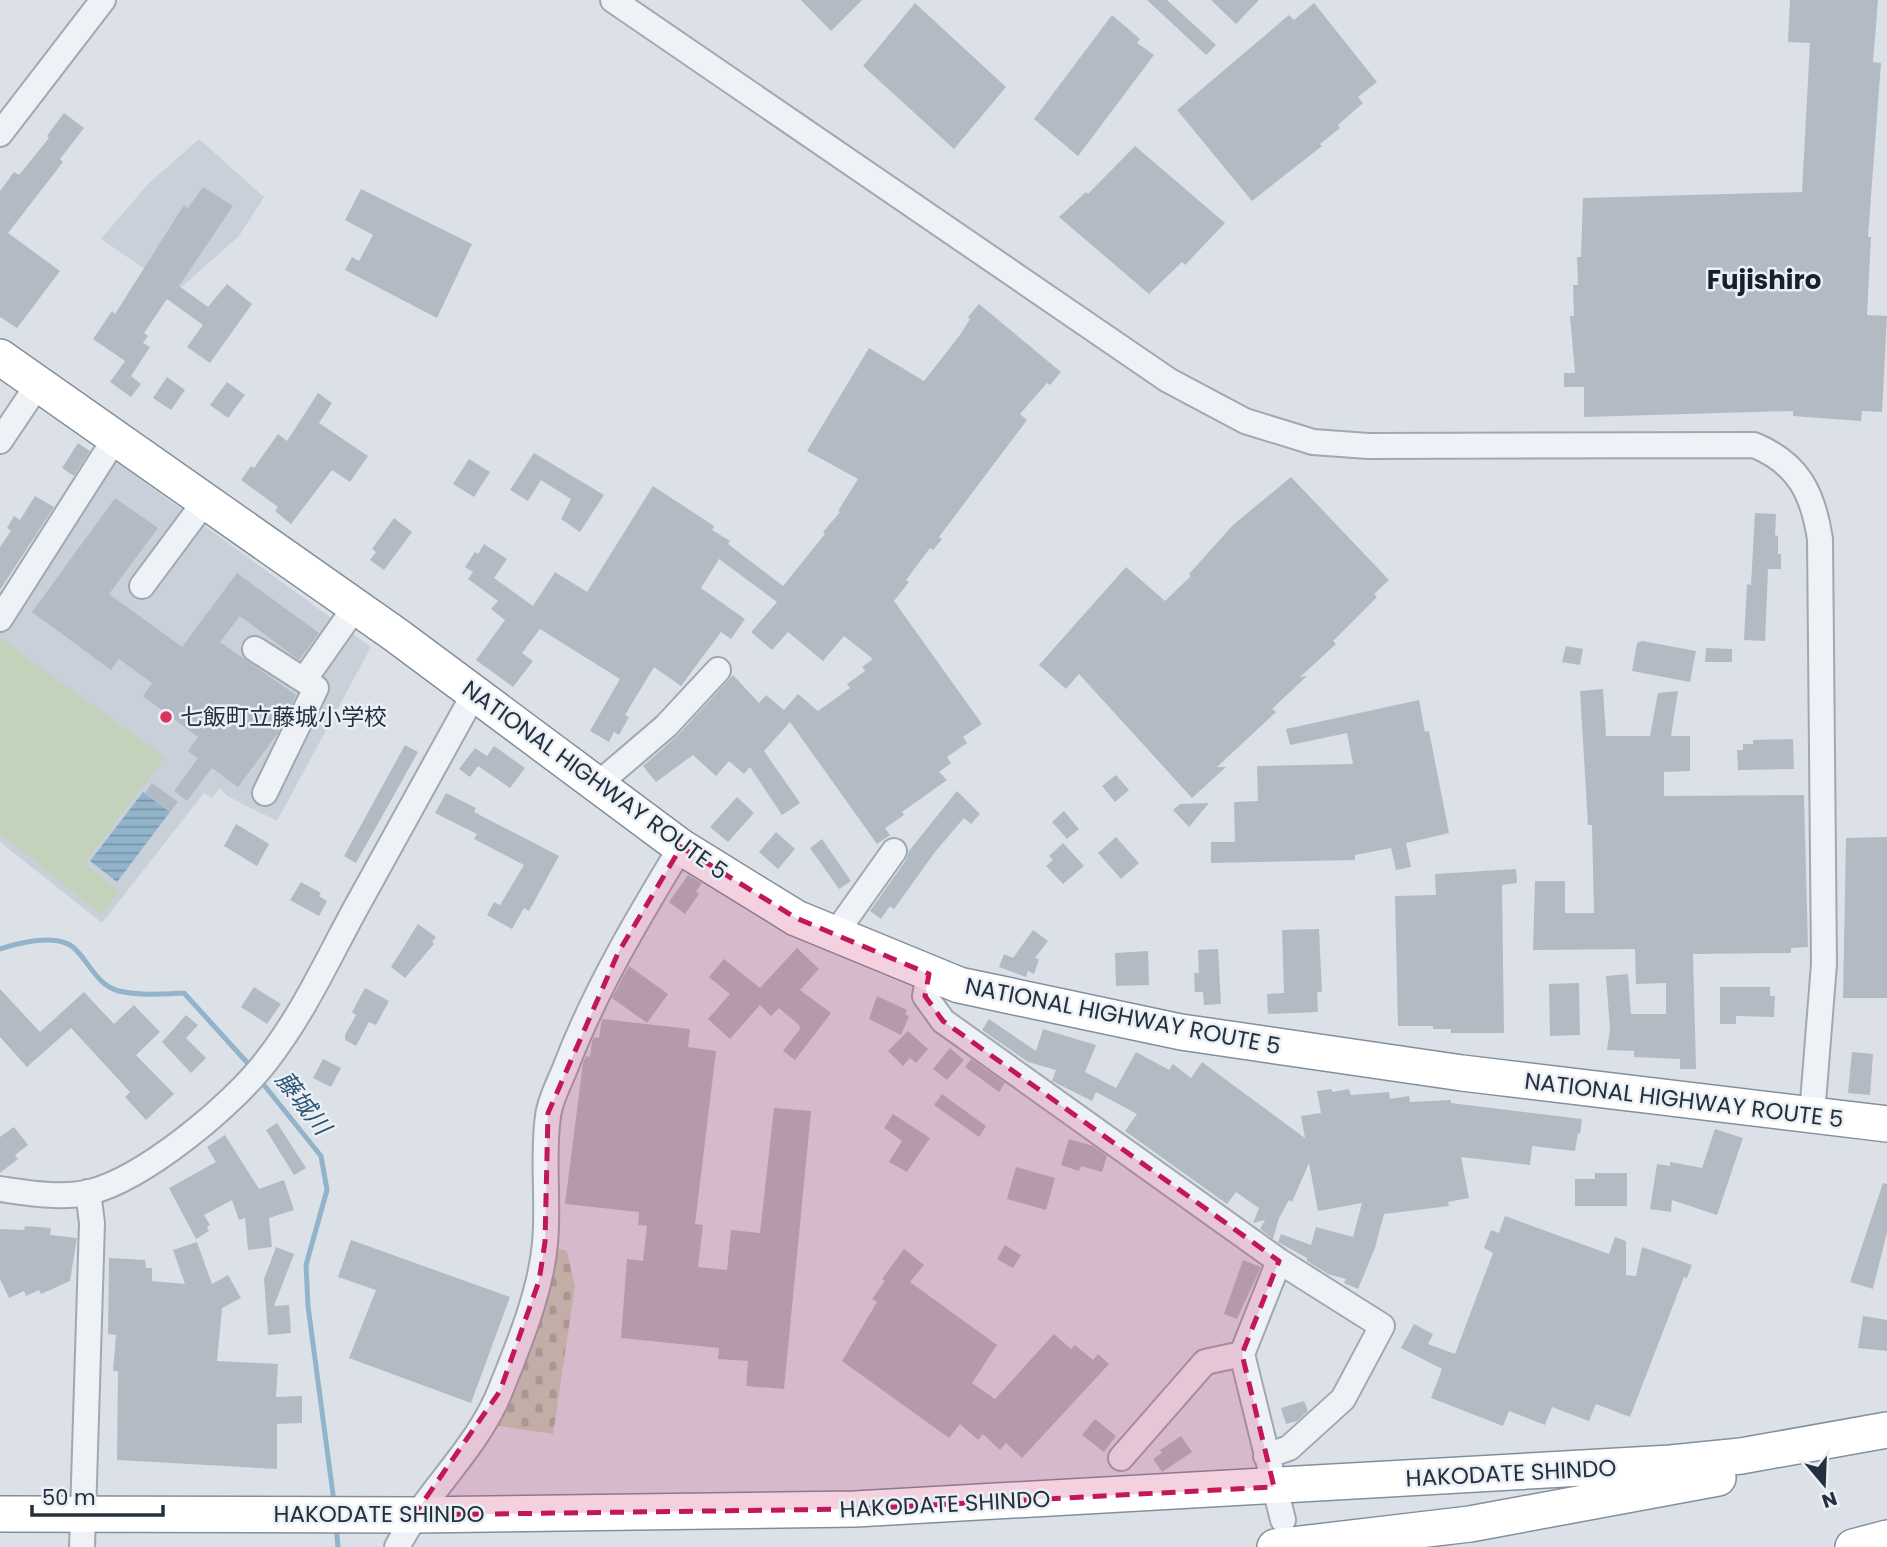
<svg xmlns="http://www.w3.org/2000/svg" width="1887" height="1547" font-family="Poppins,'Noto Sans JP',sans-serif">
<style>
.built{fill:#c9d0d9}
.grass{fill:#c3d2bb}
.cemetery{fill:url(#cemetery-stones)}
.water{fill:url(#water-rules)}
.lines{fill:none;stroke-linecap:round;stroke-linejoin:round}
.stream{stroke:#92b4cb;stroke-width:5}
.building{fill:#b2bbc4}
.minor-casing{stroke:#a0a8b1;stroke-width:28}
.highway-casing{stroke:#81909f;stroke-width:38}
.minor{stroke:#eef1f5;stroke-width:24}
.highway{stroke:#fff;stroke-width:35}
.marked{fill:#c2185b;fill-opacity:0.2;stroke:#c2185b;stroke-width:5;stroke-dasharray:14 9;stroke-linejoin:round}
.poi-dot{fill:#d9335e;stroke:#eaf0f5;stroke-width:2.5}
.labels{text-anchor:middle;stroke-width:5;stroke-linejoin:round;paint-order:stroke}
.poi-label{font-size:23px;fill:#24303e;stroke:#eaf0f5;text-anchor:start}
.street-label{font-size:23px;fill:#24303e;stroke:#eaf0f5}
.water-label{font-size:24px;font-style:italic;fill:#2b5475;stroke:#eaf0f5}
.quarter-label{font-size:26px;font-weight:bold;fill:#16212e;stroke:#eaf0f5}
</style>
<defs>
<pattern id="cemetery-stones" width="16" height="16" patternUnits="userSpaceOnUse" patternTransform="scale(1.75)"><rect width="16" height="16" fill="#c3d2bb"/><path d="M2 7V4a2 2 0 0 1 4 0v3zM10 15v-3a2 2 0 0 1 4 0v3z" fill="#a7b5a2"/></pattern>
<pattern id="water-rules" width="6" height="5" patternUnits="userSpaceOnUse" patternTransform="scale(1.75)"><rect width="6" height="5" fill="#92b4cb"/><path d="M0 2.5h6" fill="none" stroke="#7793a6"/></pattern>
</defs>
<rect width="100%" height="100%" fill="#dbe1e7"/>
<path class="built" d="M199,139L264,197L239,236L177,291L101,239L148,184Z
M99,449L371,647L277,821L227,796L220,788L212,798L204,793L102,923L0,842V599Z"/>
<path class="grass" d="M0,638L165,757L84,864L120,891L101,914L0,833Z"/>
<path class="cemetery" d="M553,1247L567,1251L575,1286L553,1434L493,1425Z"/>
<path class="water" d="M143,792L170,812L117,882L90,861Z"/>
<g class="lines">
<path class="stream" d="M0,949C18,943 56,933 73,947C89,961 96,985 119,991C139,996 164,994 184,993L253,1069
M260,1080L321,1156L327,1190L306,1265L308,1306L334,1502
M336,1526L338,1547"/>
</g>
<path class="building" d="M801,0H862L831,31Z
M1147,0H1167L1216,45L1206,55Z
M1211,0H1259L1236,24Z
M1790,0H1878L1873,62L1881,63L1868,237H1871L1867,315L1887,316L1882,412L1862,411L1861,421L1793,416V411L1584,417V387H1564V373H1575L1570,316H1574L1573,285H1578L1577,257H1581L1583,198L1802,192L1810,43L1788,42Z
M915,3L1006,87L954,149L863,66Z
M1314,3L1377,82L1358,97L1363,103L1338,125L1340,128L1320,144L1322,146L1252,201L1177,110L1289,15L1294,20Z
M1112,15L1140,39L1137,43L1154,55L1078,156L1034,119Z
M64,113L84,128L60,159L63,162L8,233L60,271L17,328L0,317V191L14,172L19,175L49,138L47,136Z
M1135,146L1225,223L1185,265L1182,262L1149,294L1059,217L1086,192L1088,194Z
M203,187L233,206L179,286L208,307L227,284L252,304L210,363L187,347L203,325L167,299L144,333L148,336L143,343L150,347L131,376L141,384L131,397L110,382L125,361L93,339L112,311L115,314L184,205L188,208Z
M361,189L472,244L437,318L345,270L352,257L359,261L373,235L345,220Z
M979,304L1061,372L1050,385L1047,383L1020,414L1027,420L939,537L942,539L933,550L930,548L906,580L909,582L894,601L982,724L963,737L967,743L947,757L951,763L939,772L947,780L902,812L904,815L885,828L890,835L877,844L790,722L764,751L800,803L782,815L750,767L744,774L729,761L716,776L693,755L656,782L643,766L677,736L733,675L759,703L766,695L784,710L798,694L818,711L850,688L847,684L865,671L862,667L873,659L844,636L823,661L788,632L772,650L751,632L777,602L719,559L701,588L745,619L731,639L721,632L681,686L654,667L625,715L629,717L619,735L614,732L609,742L590,731L620,679L540,629L522,653L533,661L513,687L476,660L505,620L491,609L498,601L468,579L473,572L465,567L475,552L478,554L484,544L507,559L494,578L533,606L555,572L587,592L653,486L714,526L712,530L730,541L728,544L783,586L825,534L823,532L840,512L838,511L858,479L807,451L869,348L924,381L960,335L970,319L968,317Z
M167,377L185,390L171,410L153,398Z
M227,382L245,395L228,418L210,405Z
M318,393L332,403L319,423L368,456L350,482L332,470L291,524L275,511L278,507L241,480L251,466L254,468L278,434L287,441Z
M78,443L90,451L74,476L62,468Z
M534,453L604,495L580,532L561,519L571,499L541,480L528,501L510,490Z
M469,459L490,472L474,497L453,484Z
M1291,477L1389,580L1374,594L1377,597L1333,641L1336,644L1300,677L1307,676L1272,709L1276,712L1217,767H1226L1192,798L1079,674L1066,689L1039,665L1126,567L1165,601L1191,576L1189,574L1233,525Z
M35,496L54,507L0,590V547L11,531L7,528L14,516L20,520Z
M115,498L158,528L109,594L182,647L237,573L319,633L299,660L240,616L220,642L296,695L278,733L238,787L212,768L187,801L174,791L198,758L188,751L198,737L143,696L152,683L119,659L111,670L32,612Z
M1755,513L1776,514L1775,535L1778,536V554H1781V569H1768L1765,641L1744,640L1747,584L1751,585Z
M394,518L412,532L384,570L370,560L376,552L372,549Z
M1642,641L1696,651L1690,682L1632,671L1637,643Z
M1566,646L1583,649L1580,665L1562,662Z
M1706,648L1732,649V662H1705Z
M1603,689L1606,736H1650L1658,693L1678,691L1671,736H1690V771L1664,772V796L1804,795L1808,947L1791,948V953L1693,954L1696,1069H1680V1059L1634,1057V1051L1607,1050L1610,1029L1606,976L1628,974L1631,1014H1666V983L1636,984L1635,949L1533,950L1535,881H1565V913H1594L1592,825H1588L1580,691Z
M1419,700L1425,732L1429,731L1449,833L1406,843L1411,867L1396,870L1391,848L1355,855V860L1211,863V842H1235L1234,802L1258,801L1257,766L1353,764L1347,733L1290,745L1286,729Z
M1793,739L1794,769L1738,770L1737,750H1743V744H1753V740Z
M405,745L418,752L356,863L344,856Z
M494,746L525,768L510,788L478,766L470,777L459,769L475,748L487,756Z
M1116,775L1129,790L1115,802L1102,786Z
M152,783L178,802L170,812L145,793Z
M957,791L980,814L971,824L964,818L935,852L894,909L890,906L881,919L870,911L906,860L909,851Z
M446,793L476,808L474,812L559,856L529,911L524,908L512,929L487,915L494,902L500,905L524,865L474,839L477,834L435,813Z
M737,797L754,813L728,842L710,827Z
M1209,803L1189,827L1173,810L1180,804Z
M1064,811L1079,829L1067,839L1052,822Z
M236,824L269,844L257,866L224,846Z
M776,832L795,849L778,869L759,852Z
M1116,837L1139,863L1121,879L1098,853Z
M1887,837V998H1843L1846,838Z
M822,839L851,881L839,889L810,848Z
M1063,843L1084,866L1063,884L1046,866L1053,860L1049,856Z
M1516,869L1517,883L1502,885L1504,1033H1451V1029H1433V1026H1398L1395,896L1436,895L1435,874Z
M688,875L702,883L696,891L699,894L685,914L669,902Z
M301,882L321,893L319,896L327,901L319,916L290,900Z
M418,924L436,937L432,942L434,944L405,978L391,967Z
M1319,929L1322,992H1317L1318,1012L1268,1014L1267,994L1284,993L1282,930Z
M1033,930L1048,941L1035,958L1039,959L1034,974L1028,971L1026,977L999,967L1004,954L1013,958Z
M797,948L819,969L800,990L831,1013L795,1060L783,1051L800,1029L799,1025L779,1008L771,1016L760,1005L730,1039L708,1019L730,994L709,977L724,959L760,988Z
M1218,949L1221,1004L1204,1005L1203,992H1195L1194,973H1199L1198,950Z
M1148,951L1149,985L1116,986L1115,953Z
M629,966L668,994L647,1023L612,998Z
M1579,983L1580,1035L1550,1036L1549,984Z
M254,987L281,1004L267,1024L241,1007Z
M1720,987H1770V996H1775L1774,1017L1736,1016V1024H1720Z
M365,988L389,1001L376,1025L369,1022L356,1046L345,1040V1035L356,1015L352,1012Z
M0,989L40,1032L84,992L114,1024L134,1005L160,1032L136,1055L174,1094L146,1120L125,1097L130,1092L71,1028L27,1067L0,1037Z
M877,996L907,1010L905,1014L909,1016L901,1035L869,1019Z
M186,1015L198,1025L186,1038L206,1058L191,1073L162,1042Z
M602,1019L690,1029L688,1047L716,1051L695,1224L703,1225L698,1267L727,1270L731,1230L760,1233L774,1108L811,1111L784,1389L746,1386L748,1361L718,1359L719,1348L621,1338L627,1259L643,1261L647,1226L638,1225L639,1212L565,1204L583,1063L586,1056L590,1057L592,1042L594,1037L599,1038Z
M989,1019L1036,1051L1043,1029L1096,1045L1085,1072L1116,1088L1136,1052L1169,1070L1173,1064L1191,1078L1202,1062L1305,1138L1301,1116L1321,1113L1317,1091L1332,1089V1092L1349,1089L1351,1095L1389,1092L1390,1099L1409,1096L1410,1102L1451,1100V1103L1582,1119L1580,1134L1578,1133L1575,1151L1532,1146L1530,1165L1461,1157L1469,1198L1448,1202L1449,1206L1384,1214L1375,1248L1358,1289L1344,1283L1346,1279L1328,1274L1307,1261V1258L1278,1242L1281,1234L1311,1245L1316,1227L1353,1237L1362,1203L1318,1211L1309,1163L1292,1202L1289,1200L1279,1218L1273,1239L1260,1229L1265,1220L1253,1223L1259,1208L1236,1192L1227,1204L1125,1131L1137,1114L1096,1092L1092,1101L1052,1081L1056,1070L1028,1062L982,1030Z
M908,1031L928,1049L916,1063L910,1058L903,1066L888,1051Z
M950,1048L964,1060L947,1080L933,1069Z
M1852,1052L1873,1054L1870,1095L1848,1093Z
M323,1059L341,1068L331,1087L313,1078Z
M971,1059L1005,1083L999,1092L965,1067Z
M942,1094L986,1126L979,1137L934,1105Z
M893,1114L930,1138L907,1172L889,1162L902,1141L884,1128Z
M277,1123L306,1168L294,1175L266,1130Z
M14,1127L28,1145L15,1155L18,1159L0,1173V1137Z
M1715,1129L1743,1138L1717,1215L1672,1200L1671,1212L1650,1209L1657,1164L1670,1166V1162L1702,1168Z
M225,1135L259,1189L284,1180L294,1210L269,1218L272,1247L248,1250L245,1218L239,1220L232,1200L204,1215L210,1225L207,1227L209,1231L196,1239L169,1188L216,1162L207,1147Z
M1069,1139L1093,1146L1107,1156L1102,1172L1081,1166L1079,1171L1061,1165Z
M1016,1167L1055,1178L1046,1210L1007,1199Z
M1595,1173H1627V1206H1575V1179H1595Z
M1883,1183L1887,1184V1232L1873,1289L1850,1282Z
M1505,1216L1609,1254L1615,1237L1626,1241V1275L1636,1276L1642,1247L1692,1265L1687,1278L1684,1277L1630,1417L1596,1404L1589,1421L1552,1407L1545,1425L1509,1411L1503,1426L1431,1398L1442,1369L1401,1348L1414,1324L1433,1334L1428,1344L1455,1354L1493,1253L1484,1248L1491,1230L1499,1233Z
M25,1226L51,1228L50,1235L77,1238L70,1281L41,1294L39,1290L26,1296L24,1291L9,1298L0,1279V1229L24,1230Z
M351,1240L510,1297L471,1403L349,1358L376,1290L338,1277Z
M197,1242L212,1284L228,1275L241,1298L222,1308L217,1361L278,1364L276,1397L302,1396V1423L277,1424V1469L117,1460L118,1371H113L116,1335L108,1334L109,1258L145,1260L146,1268H152V1281L185,1284L173,1250Z
M1005,1245L1021,1255L1013,1268L997,1259Z
M276,1247L294,1254L274,1306L289,1305L291,1333L268,1335L264,1279Z
M904,1249L924,1265L910,1282L997,1345L972,1383L995,1399L1054,1334L1071,1349L1075,1345L1093,1360L1098,1354L1109,1364L1022,1458L1006,1443L1000,1450L983,1434L978,1440L960,1424L949,1438L842,1361L877,1302L872,1299L885,1281L882,1279Z
M1243,1260L1261,1267L1237,1319L1224,1314Z
M1863,1316L1887,1320V1351L1858,1348Z
M1304,1401L1308,1411L1297,1421L1286,1424L1281,1408Z
M1095,1419L1116,1436L1104,1452L1082,1435Z
M1181,1436L1192,1452L1162,1472L1153,1459L1162,1453L1160,1450Z"/>
<g class="lines">
<g class="minor-casing">
<path id="minor" d="M613,0L1168,380L1245,421L1313,442L1368,446L1754,445C1798,463 1813,493 1820,539L1824,964L1812,1115
M0,134L103,0
M0,441L39,383
M142,586L206,500
M0,619L116,437
M255,649L316,688L265,793
M304,680L356,606
M597,785L666,726L718,670
M835,934L894,851
M929,974L925,996L943,1021L1279,1261L1242,1354L1283,1520
M0,1189C28,1193 62,1199 90,1192C145,1178 233,1105 267,1060C302,1015 326,963 353,913C393,840 433,767 474,694
M1266,1456L1289,1448L1343,1399L1382,1326L1279,1261
M1121,1458L1205,1362L1242,1354
M82,1547L92,1223L88,1192
M397,1547C426,1492 478,1448 501,1389C519,1344 541,1291 545,1243C549,1201 542,1158 548,1116C550,1099 560,1082 566,1066C596,988 638,918 681,847"/>
</g>
<g class="highway-casing">
<path id="highway" d="M0,357L396,635L681,847L796,918L959,985L1181,1032L1462,1073L1887,1124
M0,1514L414,1515L855,1509L1671,1463L1741,1456L1887,1430
M1275,1547L1470,1524L1718,1478
M1853,1547L1887,1538"/>
</g>
<use href="#minor" class="minor"/>
<use href="#highway" class="highway"/>
</g>
<path class="marked" d="M681,847L796,918L929,974L925,996L943,1021L1279,1261L1242,1354L1274,1487L855,1509L414,1515L500,1391L539,1281L545,1242L548,1113L618,953Z"/>
<circle class="poi-dot" cx="166" cy="717" r="7"/>
<g class="labels">
<g class="poi-label">
<text x="180" y="725">七飯町立藤城小学校</text>
</g>
<g class="street-label">
<text transform="translate(595 780) rotate(36)" y="8">NATIONAL HIGHWAY ROUTE 5</text>
<text transform="translate(1123 1016) rotate(11)" y="8">NATIONAL HIGHWAY ROUTE 5</text>
<text transform="translate(1684 1100) rotate(7)" y="8">NATIONAL HIGHWAY ROUTE 5</text>
<text transform="translate(1511 1473) rotate(-3)" y="8">HAKODATE SHINDO</text>
<text transform="translate(945 1504) rotate(-3)" y="8">HAKODATE SHINDO</text>
<text x="379" y="1522">HAKODATE SHINDO</text>
</g>
<g class="water-label">
<text transform="translate(303 1103) rotate(52)" y="8">藤城川</text>
</g>
<g class="quarter-label">
<text x="1764" y="289">Fujishiro</text>
</g>
</g>
<g transform="translate(1824 1484) rotate(161)" stroke="#eaf0f5" stroke-width="5" paint-order="stroke">
<path d="M0-5L12 26L0 18L-12 26Z" fill="#24303e"/>
<text y="-10" font-size="19" font-weight="bold" text-anchor="middle" fill="#24303e">N</text>
</g>
<path d="M32 1505v10h131v-10" fill="none" stroke="#24303e" stroke-width="3.5"/>
<text x="42" y="1505" font-size="21" fill="#24303e" stroke="#eaf0f5" stroke-width="5" paint-order="stroke">50 m</text>
</svg>
